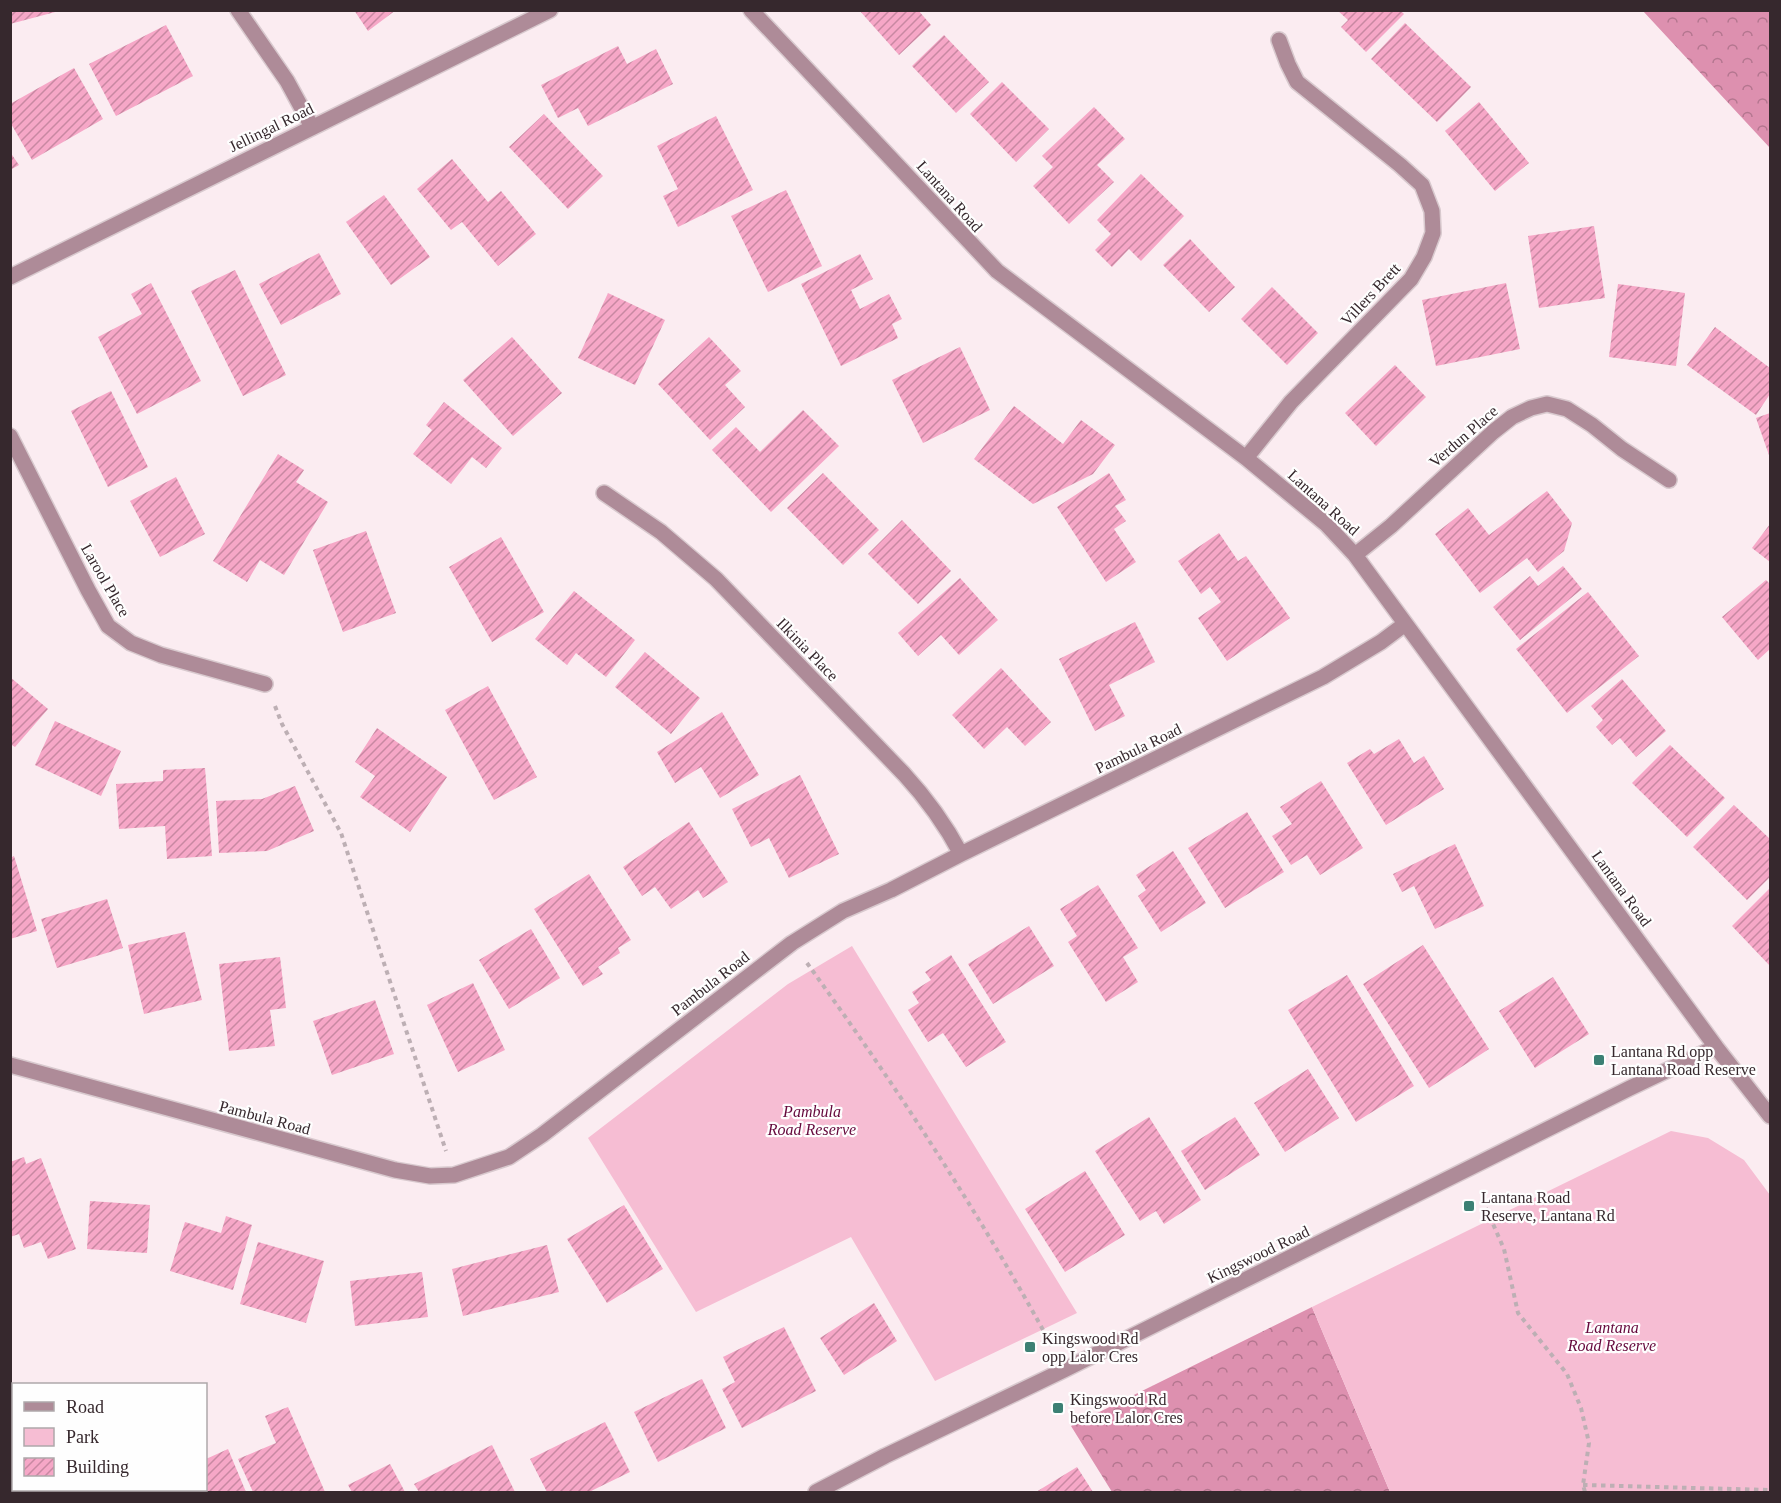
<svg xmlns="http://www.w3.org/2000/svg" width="1781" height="1503" font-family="'Times New Roman',serif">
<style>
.forest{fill:url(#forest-crowns)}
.park{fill:#f6bdd3}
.building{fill:url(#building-hatch)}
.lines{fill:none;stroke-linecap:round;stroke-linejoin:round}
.minor-casing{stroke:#d8c9ce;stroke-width:18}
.path{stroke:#bdafb4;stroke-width:4;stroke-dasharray:4.5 4.5;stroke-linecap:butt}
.minor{stroke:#ae8b98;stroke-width:15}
.poi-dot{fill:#3c8074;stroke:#fefefe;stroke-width:2}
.labels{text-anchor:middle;stroke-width:4.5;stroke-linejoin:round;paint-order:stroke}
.street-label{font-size:16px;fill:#36282d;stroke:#fefefe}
.poi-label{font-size:16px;fill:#36282d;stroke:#fefefe;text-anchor:start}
.park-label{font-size:16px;font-style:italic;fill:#65083c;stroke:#fefefe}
</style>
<defs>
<pattern id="forest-crowns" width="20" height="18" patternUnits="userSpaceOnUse" patternTransform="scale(1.5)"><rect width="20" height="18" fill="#dd90af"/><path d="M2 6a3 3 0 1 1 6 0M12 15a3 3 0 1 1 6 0" fill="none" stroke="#b4768f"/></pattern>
<pattern id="building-hatch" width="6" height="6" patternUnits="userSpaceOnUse" patternTransform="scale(1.5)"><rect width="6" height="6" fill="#f6a7c7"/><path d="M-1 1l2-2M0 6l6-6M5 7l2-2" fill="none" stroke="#c888a2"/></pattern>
</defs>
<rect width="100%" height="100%" fill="#fbecf1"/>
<path class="forest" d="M1643,11H1770V148Z
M1312,1307L1390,1492H1112L1071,1426Z"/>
<path class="park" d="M852,946L1077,1313L935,1381L851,1237L696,1312L588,1138L788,984Z
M1671,1131L1708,1138L1744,1160L1770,1195V1492H1390L1312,1307Z"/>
<path class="building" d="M10,10H59V11L10,24Z
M354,10H396L368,31Z
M859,10H918L931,25L899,55Z
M1337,10H1400L1404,14L1366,52L1341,27L1348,20Z
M1405,23L1471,87L1437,122L1371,59Z
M166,25L193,76L116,116L89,64Z
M944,35L989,82L956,113L912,66Z
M618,46L627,64L656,49L673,84L588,126L578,108L558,118L541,85Z
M74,68L103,119L32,160L10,122V104Z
M1002,82L1049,129L1016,162L970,114Z
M1479,102L1529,163L1495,191L1445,131Z
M1094,107L1125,139L1097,165L1114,182L1069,224L1033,186L1053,167L1042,156Z
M544,114L603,176L568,209L509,147Z
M716,116L753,190L678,227L663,196L678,189L657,146Z
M10,152L19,165L10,170Z
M452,159L488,202L501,191L536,234L498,266L462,222L451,230L417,189Z
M1141,174L1184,216L1141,261L1129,249L1112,267L1095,250L1111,234L1097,220Z
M786,190L822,266L768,292L731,216Z
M384,195L430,257L391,285L346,222Z
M1594,226L1605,298L1539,308L1528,236Z
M1190,239L1235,287L1209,312L1163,265Z
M319,253L341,294L281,325L259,284Z
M860,254L873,279L851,290L860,309L889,294L902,319L892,324L898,338L841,366L801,284Z
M235,270L286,375L243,396L191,291Z
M151,283L201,381L137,414L98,337L142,314L131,294Z
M1506,283L1520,349L1436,366L1422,300Z
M1618,284L1685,293L1676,366L1609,357Z
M1272,287L1318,333L1287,365L1241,319Z
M608,293L665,320L635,385L578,358Z
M1715,327L1770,368V394L1756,415L1687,365Z
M512,337L562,393L513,436L463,380Z
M709,337L741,371L725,385L745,407L710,440L658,384Z
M960,347L990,410L923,443L892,380Z
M1395,365L1426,397L1376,446L1345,413Z
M111,391L148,467L108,487L71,411Z
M444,402L502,448L486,468L472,457L451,484L413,454L432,430L426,425Z
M1014,406L1063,444L1081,420L1115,445L1093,474L1033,504L974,459Z
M803,410L839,446L771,512L712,450L736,427L760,452Z
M1770,413V458L1756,418Z
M278,454L304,470L296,482L328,502L284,575L260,560L247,582L213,561Z
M823,473L879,530L843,565L787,508Z
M1109,473L1126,500L1115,506L1126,521L1114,529L1136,562L1106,582L1057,507Z
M176,477L205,534L160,557L130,501Z
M1547,491L1572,523L1564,551L1538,572L1527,558L1480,593L1435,534L1468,508L1489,535Z
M902,520L951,571L918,604L868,554Z
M1770,524V562L1752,548Z
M366,531L396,613L343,632L313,550Z
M1219,533L1238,561L1246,556L1290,618L1227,661L1198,618L1221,602L1210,587L1201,594L1178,561Z
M501,537L544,612L492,642L449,567Z
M1563,566L1582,589L1520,640L1493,607L1530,576L1538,586Z
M960,578L998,620L959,655L941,635L918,656L898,633Z
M1766,580L1770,584V649L1758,660L1722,617Z
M574,591L635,640L606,677L576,653L567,665L535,639Z
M1588,592L1639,656L1567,713L1516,649Z
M1135,622L1155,662L1109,685L1125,716L1095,731L1059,659Z
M645,652L700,698L671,734L615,687Z
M1001,668L1051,722L1025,746L1007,727L984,749L952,715Z
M10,677L48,709L15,747L10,744Z
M1622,679L1666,731L1636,757L1620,738L1612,745L1596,727L1603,720L1591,706Z
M488,686L537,777L494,800L445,710Z
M722,712L759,775L720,798L701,767L675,783L657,752Z
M55,721L121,751L101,796L35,765Z
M377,728L447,777L410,832L360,797L375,776L355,762Z
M1399,739L1414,763L1424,756L1444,789L1386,825L1347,763L1370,749L1374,754Z
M1670,745L1725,798L1687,837L1632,783Z
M205,768L212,856L167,859L165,826L119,829L116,784L163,781V770Z
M800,775L839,854L789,878L769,838L751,847L732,809Z
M1321,781L1363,848L1320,875L1307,855L1291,865L1272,836L1292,824L1280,807Z
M295,786L314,831L267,851L219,853L216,801L262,799Z
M1734,805L1770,839V877L1747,900L1693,847Z
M1247,812L1284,872L1225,908L1188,848Z
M689,822L728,882L703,898L698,890L671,909L655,887L642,896L623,867Z
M1455,844L1484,906L1435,929L1414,886L1402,892L1393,874Z
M1173,851L1206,903L1161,932L1138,896L1146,890L1136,875Z
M14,856L37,931L10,939V858Z
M589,874L631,940L618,948L620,953L598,967L603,974L583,986L534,909Z
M1098,885L1138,948L1123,957L1138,982L1106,1002L1068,942L1077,936L1060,909Z
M1770,888V966L1732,926Z
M107,899L123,948L57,968L41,919Z
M1029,926L1054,966L993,1004L968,964Z
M531,929L560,978L509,1009L479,960Z
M185,932L202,1000L144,1014L128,945Z
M1423,945L1489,1049L1429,1088L1363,984Z
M951,955L1006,1042L966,1067L943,1033L928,1042L908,1010L919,1003L912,992L931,980L925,972Z
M280,957L286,1008L270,1010L275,1046L229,1051L219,964Z
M1347,975L1414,1086L1356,1122L1288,1010Z
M1553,977L1589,1034L1535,1068L1499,1011Z
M473,983L505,1050L458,1072L427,1005Z
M375,1000L394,1054L332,1075L313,1021Z
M1308,1069L1339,1118L1285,1152L1254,1103Z
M1149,1117L1201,1200L1164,1224L1156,1211L1140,1221L1095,1151Z
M1235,1117L1260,1155L1205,1190L1181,1151Z
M24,1157L26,1164L41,1158L76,1249L48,1259L41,1242L24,1248L19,1234L10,1237V1162Z
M1085,1171L1125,1235L1065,1272L1025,1209Z
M90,1201L150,1205L147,1253L87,1249Z
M624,1205L663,1269L607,1303L567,1239Z
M226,1216L252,1225L233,1290L170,1271L185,1222L221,1233Z
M258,1242L324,1261L306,1323L240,1304Z
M547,1245L559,1292L463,1316L452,1269Z
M422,1272L428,1317L355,1326L350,1281Z
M874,1303L897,1341L844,1375L820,1338Z
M784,1327L816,1391L742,1428L722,1389L735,1382L723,1357Z
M702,1379L726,1428L658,1462L634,1412Z
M10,1399H14V1487L10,1486Z
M288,1407L325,1492H253L238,1459L276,1443L265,1416Z
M605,1422L630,1472L589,1492H547L530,1459Z
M492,1445L515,1492H419L414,1484Z
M228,1449L246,1492H175L174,1490H206V1459Z
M390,1464L405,1492H352L348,1485Z
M1077,1467L1093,1492H1036Z
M76,1490H108V1492H77Z"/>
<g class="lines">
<g class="minor-casing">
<path id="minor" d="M238,10L287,81L312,127
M751,10L997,271L1246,458L1326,524L1355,555L1716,1047L1770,1116
M10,277L550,10
M10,436L88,590L108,626L131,643L161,655L265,684
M1246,458L1291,402L1411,279L1424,257L1433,233L1432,211L1422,185L1400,165L1297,82L1288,64L1279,40
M604,493L661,532L716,579L904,774C927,799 945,824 961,854
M1355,555L1391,526L1493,432L1512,417L1531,408L1547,404L1567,409L1592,425L1622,449L1669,480
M10,1065L395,1170L430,1176L454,1175L509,1157L542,1135L792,943L843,911L891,890L961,854L1323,677L1381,642L1405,624
M816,1492L885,1456L1064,1370L1630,1088L1716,1047"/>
</g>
<path class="path" d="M275,706L282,724L341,833L446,1151
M807,963C896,1086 980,1214 1053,1348
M1486,1208L1504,1249L1518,1313L1567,1374L1581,1408L1589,1443L1583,1485L1585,1492
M1583,1485L1770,1490"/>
<use href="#minor" class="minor"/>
</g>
<g class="poi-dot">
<rect x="1593" y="1054" width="12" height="12" rx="3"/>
<rect x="1463" y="1200" width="12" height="12" rx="3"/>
<rect x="1024" y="1341" width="12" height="12" rx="3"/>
<rect x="1052" y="1402" width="12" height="12" rx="3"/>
</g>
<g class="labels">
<g class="street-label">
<text transform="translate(271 127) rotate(-26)" y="6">Jellingal Road</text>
<text transform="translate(950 196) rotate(48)" y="6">Lantana Road</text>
<text transform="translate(1370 294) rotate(-47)" y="6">Villers Brett</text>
<text transform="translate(1463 436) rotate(-41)" y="6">Verdun Place</text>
<text transform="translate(1324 502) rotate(42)" y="6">Lantana Road</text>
<text transform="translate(106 580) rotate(60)" y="6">Larool Place</text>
<text transform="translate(808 649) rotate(46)" y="6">Ilkinia Place</text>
<text transform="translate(1138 748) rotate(-26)" y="6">Pambula Road</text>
<text transform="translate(1622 888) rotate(54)" y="6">Lantana Road</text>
<text transform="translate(710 983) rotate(-38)" y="6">Pambula Road</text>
<text transform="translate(265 1117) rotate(15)" y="6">Pambula Road</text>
<text transform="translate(1258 1254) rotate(-26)" y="6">Kingswood Road</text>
</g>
<g class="poi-label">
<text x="1611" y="1057">Lantana Rd opp<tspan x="1611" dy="18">Lantana Road Reserve</tspan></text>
<text x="1481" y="1203">Lantana Road<tspan x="1481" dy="18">Reserve, Lantana Rd</tspan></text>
<text x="1042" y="1344">Kingswood Rd<tspan x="1042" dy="18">opp Lalor Cres</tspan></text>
<text x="1070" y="1405">Kingswood Rd<tspan x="1070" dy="18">before Lalor Cres</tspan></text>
</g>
<g class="park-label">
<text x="812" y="1117">Pambula<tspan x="812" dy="18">Road Reserve</tspan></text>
<text x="1612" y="1333">Lantana<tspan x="1612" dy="18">Road Reserve</tspan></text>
</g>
</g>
<rect width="1781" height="1503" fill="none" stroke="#36282d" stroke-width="24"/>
<rect x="12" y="1383" width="195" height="108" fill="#fefefe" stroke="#aea8aa" stroke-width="1.5"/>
<rect x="24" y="1402" width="30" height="9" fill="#ae8b98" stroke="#aea8aa" stroke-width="1.5"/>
<text x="66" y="1413" font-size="18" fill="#36282d">Road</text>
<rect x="24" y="1428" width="30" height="18" fill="#f6bdd3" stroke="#aea8aa" stroke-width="1.5"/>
<text x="66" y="1443" font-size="18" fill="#36282d">Park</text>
<rect x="24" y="1458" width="30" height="18" fill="url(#building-hatch)" stroke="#aea8aa" stroke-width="1.5"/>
<text x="66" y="1473" font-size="18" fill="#36282d">Building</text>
</svg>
